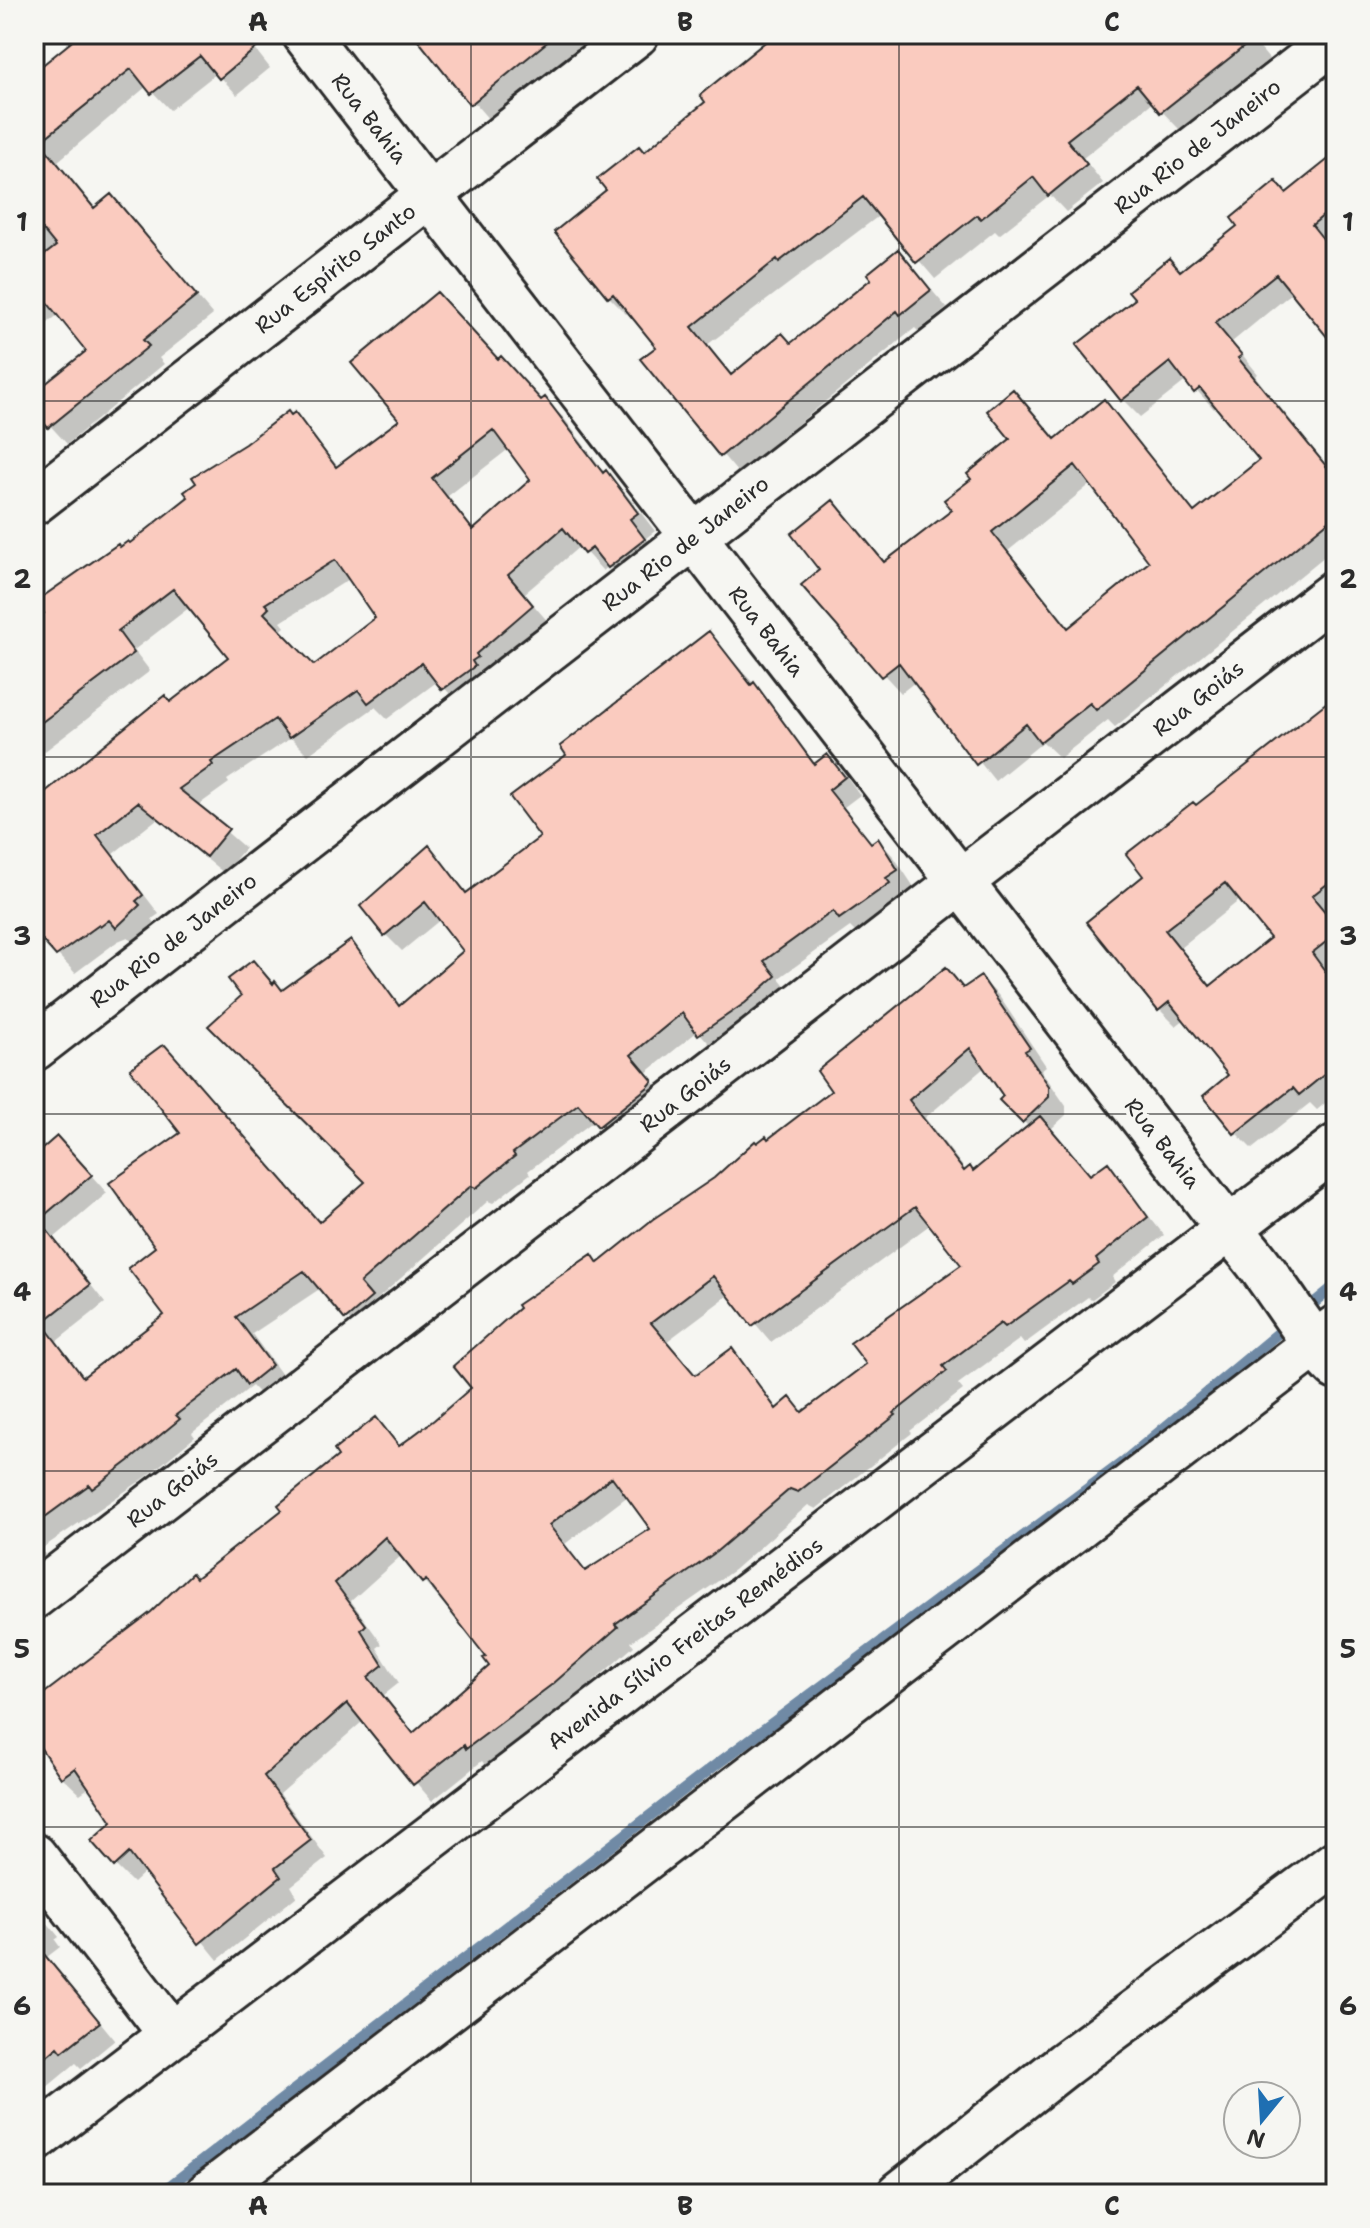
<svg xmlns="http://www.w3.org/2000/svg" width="1370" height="2228" font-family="'Shantell Sans',sans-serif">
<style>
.shadow{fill:#0003;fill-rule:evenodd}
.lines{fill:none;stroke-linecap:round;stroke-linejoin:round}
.stream{stroke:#6f8aa5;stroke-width:11}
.building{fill:#facbbf;stroke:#2b2b2b;stroke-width:2;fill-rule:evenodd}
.minor-casing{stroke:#2b2b2b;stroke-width:50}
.minor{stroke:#f6f6f2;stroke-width:44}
.grid{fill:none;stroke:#2b2b2b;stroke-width:2;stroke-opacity:0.55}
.labels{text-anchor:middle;stroke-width:8;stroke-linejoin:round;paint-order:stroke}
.street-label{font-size:22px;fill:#2b2b2b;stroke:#f6f6f2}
.neatline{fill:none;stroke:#2b2b2b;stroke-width:3}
.grid-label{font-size:26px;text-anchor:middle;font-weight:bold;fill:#2b2b2b}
</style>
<rect width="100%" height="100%" fill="#f6f6f2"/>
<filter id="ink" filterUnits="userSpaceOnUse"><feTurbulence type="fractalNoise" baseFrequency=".0125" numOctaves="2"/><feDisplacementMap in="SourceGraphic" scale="16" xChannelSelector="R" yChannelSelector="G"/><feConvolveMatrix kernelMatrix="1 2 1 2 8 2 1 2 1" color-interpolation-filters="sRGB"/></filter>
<g filter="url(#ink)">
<path class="shadow" d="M87,34H243L270,68L237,95L217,73L170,110L147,86L57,162L96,209L111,197L213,315L159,358L164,364L67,444L34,408V395L89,351L59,314L34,334V76Z
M415,34H602L490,121Z
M772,34H1248L1269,59L1179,129L1153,102L1083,158L1103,183L1066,212L1050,195L999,235L995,231L935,279L880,215L707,345L732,376L792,345L874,280L898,251L947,308L918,331L915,328L738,473L643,360L659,347L629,311L626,314L609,297V190L644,154L708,102L775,37Z
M1336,156V344L1293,292L1232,342L1258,374L1255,376L1336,477V547L1115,727L1108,720L1060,758L1043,742L995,781L915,682L901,693L824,610L822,570L833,503L886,564L955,510L974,480L1013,439V392L1056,440L1103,402L1196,513L1262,461L1218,406L1214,409L1187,380L1140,417L1122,399L1181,273ZM1092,483L1152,563L1070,628L1008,551Z
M499,361L563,417L605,473L623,490L655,531L646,538L661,557L627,585L609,566L603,571L580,546L524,594L550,624L461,706L438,681L387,719L375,707L308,755L291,738L227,780L229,783L197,806L245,848L224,873L157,819L113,854L159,914L152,919L156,924L135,944L128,937L118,941L75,973L44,940L34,948V801L231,657L190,607L134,650L150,671L45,751L34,740V606L118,547L130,545L295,415L339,468ZM510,448L533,480L475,531L448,496ZM351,578L378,618L314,667L280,631L285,627L281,622Z
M709,634L770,702L816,765L827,756L844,773L860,795L844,807L873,844L878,840L894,857L914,887L901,895L905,900L858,935L850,927L779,978L791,993L716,1051L698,1031L646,1073L668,1099L616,1142L595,1120L528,1171L530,1174L493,1203L488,1201L375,1301L387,1315L363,1335L321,1288L252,1334L288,1383L265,1400L252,1386L192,1433L195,1437L146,1477L41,1549L58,1571L34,1589V1159L74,1156L107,1193L54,1238L105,1303L57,1341L85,1378L167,1315L157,1248L183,1133L165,1047L320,1223L368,1182L244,997L253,962L283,992L351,943L401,1006L465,951L441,919L402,951L385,934L429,848L469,894L542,838L569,756Z
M1336,697V1094L1317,1110L1310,1103L1252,1149L1235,1132L1231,1075L1185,1019L1176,1026L1160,1010L1089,923L1146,876L1196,808ZM1241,899L1273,938L1212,987L1180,948Z
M946,969L965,989L981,978L999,996L1046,1066L1041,1070L1066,1106V1115L1051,1129L1091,1176L1107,1164L1164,1235L1112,1277L1115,1282L1091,1300L1088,1297L1024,1344L1020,1339L958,1384L963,1390L910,1431L912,1433L816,1509L808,1505L734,1570L631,1642L634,1646L571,1701L485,1765L482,1761L432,1801L363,1721L280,1794L327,1858L291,1886L297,1896L218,1960L146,1871L133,1883L115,1865L114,1823L90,1787L80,1794L62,1777L34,1735V1704L285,1510L376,1420L401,1447L474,1388L592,1257L600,1264L834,1091ZM985,1067L1005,1097L1002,1100L1029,1127L974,1173L967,1172L925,1118ZM931,1224L964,1265L869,1365L803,1414L778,1409L732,1351L696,1376L666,1342L730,1294L771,1342ZM628,1496L653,1530L587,1572L565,1544ZM402,1555L488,1657L492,1667L415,1734L384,1695L399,1683L377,1648L382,1644L351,1601Z
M34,1906L59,1937L55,1940L60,1947L47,1957L115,2040L81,2068L76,2063L34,2098Z"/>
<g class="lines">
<path class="stream" d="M1303,1312L1336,1285
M159,2194L717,1764L1122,1463L1289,1324"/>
</g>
<path class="building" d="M81,34H273L219,79L200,56L151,94L131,69L40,142L94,208L111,194L197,296L143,340L149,346L48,428L34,411V393L86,351L34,286V263L56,246L34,219V72Z
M413,34H557L470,105Z
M775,34H1260L1160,113L1137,85L1067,140L1087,164L1048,196L1033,177L981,219L977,215L916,263L863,197L779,262L777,259L692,327L731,375L782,333L791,343L871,279L867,274L898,249L931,290L900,315L897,311L720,457L640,359L656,347L613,294L608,298L554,232L606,190L597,179L639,146L644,152L705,102L700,95Z
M1336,153V205L1312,225L1336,255V348L1276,274L1215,323L1242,355L1238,358L1336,478V515L1096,710L1090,703L1040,742L1026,724L976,765L899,663L881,677L801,585L819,570L791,534L833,500L884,562L952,510L944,500L971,479L967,474L1010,439L987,411L1013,389L1055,439L1104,399L1194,512L1259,460L1200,388L1194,393L1170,362L1121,401L1076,345L1135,299L1128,291L1169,258L1180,271L1237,226L1231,218L1276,181L1286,193ZM1075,465L1149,562L1068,628L992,532Z
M437,292L498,359L501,356L541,400L545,397L603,473L606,470L638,513L630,519L645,539L608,568L592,548L584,554L563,528L508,575L533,605L476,654L478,657L472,661L475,666L442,690L421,663L368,703L358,690L289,738L275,719L211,762L213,765L179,789L229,829L206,857L138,802L97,835L143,895L136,901L140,905L116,928L109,920L100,927L99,925L56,956L34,931V801L165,695L170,702L228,657L173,589L118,631L134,653L34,728V621L44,613L35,602L118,544L120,547L128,541L130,543L188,497L184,492L196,483L192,477L245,444L288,411L291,415L295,412L336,467L399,420L351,363ZM493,430L530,480L473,530L432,478ZM335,560L375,618L314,665L264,613L269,608L265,604Z
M709,631L751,685L754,682L814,764L827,754L845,777L829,790L871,843L878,838L898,870L886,878L890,883L839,919L833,911L764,961L776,976L745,1003L698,1035L682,1013L631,1055L653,1081L648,1087L598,1127L578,1104L513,1153L515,1156L476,1188L471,1186L360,1283L372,1297L345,1320L304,1271L236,1317L272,1365L247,1385L236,1369L176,1415L180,1419L129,1461L92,1489L89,1485L34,1525V1156L57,1136L92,1175L39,1220L90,1285L42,1323L83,1377L164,1315L128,1268L155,1247L109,1183L180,1133L130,1069L161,1046L165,1045L319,1222L365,1182L208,1026L241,996L228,979L253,960L273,984L275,981L282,990L351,940L399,1006L463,951L425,902L384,936L360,906L429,845L466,893L540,837L510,797L566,755L560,746Z
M1336,695V877L1312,896L1336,925V934L1312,953L1336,986V1065L1299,1095L1293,1088L1234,1134L1203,1096L1228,1075L1169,1002L1158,1011L1086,922L1143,876L1126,854L1193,802L1196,805ZM1225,883L1270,938L1210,986L1165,930Z
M946,967L963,988L981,976L1030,1048L1025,1051L1049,1086V1097L1022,1123L999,1100L1003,1096L970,1048L909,1100L964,1171L970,1166L973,1171L1040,1116L1090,1175L1108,1162L1148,1217L1096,1259L1099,1264L1072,1284L1069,1281L1005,1327L1001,1323L943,1366L947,1371L894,1413L896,1415L798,1492L790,1489L716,1552L615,1624L618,1627L554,1683L466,1749L464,1745L413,1785L347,1703L264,1776L311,1840L275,1868L281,1877L199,1944L129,1853L114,1867L91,1841L112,1822L75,1768L61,1778L34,1738V1701L151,1612L192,1573L196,1578L282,1510L278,1505L338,1456L334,1450L376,1417L399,1446L434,1420L471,1388L453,1366L519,1308L517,1305L592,1254L598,1263L653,1219L714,1178L755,1141L757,1143L766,1136L768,1139L831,1091L817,1071ZM915,1207L961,1265L850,1343L866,1364L802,1412L790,1397L776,1409L732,1348L695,1375L651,1323L713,1276L752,1326ZM612,1477L650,1529L585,1571L549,1525ZM385,1537L422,1583L426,1580L486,1657L483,1658L489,1666L413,1733L368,1677L383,1665L361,1630L366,1625L335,1583Z
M34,1942L100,2022L62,2052L58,2047L34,2067Z"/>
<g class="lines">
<g class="minor-casing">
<path id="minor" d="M305,34L1228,1228C1270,1270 1295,1325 1336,1367
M34,502L636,34
M34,1048L1336,39
M34,1596L1336,592
M34,1856L172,2035
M34,2140L1336,1147
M208,2194L1336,1328
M900,2194L1065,2064L1336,1863"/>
</g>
<use href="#minor" class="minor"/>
</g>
</g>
<path class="grid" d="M471,34V2194M899,34V2194M34,401H1336M34,757H1336M34,1114H1336M34,1471H1336M34,1827H1336"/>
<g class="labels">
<g class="street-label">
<text transform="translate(370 118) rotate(52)" y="8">Rua Bahia</text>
<text transform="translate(1197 146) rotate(-38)" y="8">Rua Rio de Janeiro</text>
<text transform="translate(335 268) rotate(-38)" y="8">Rua Espírito Santo</text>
<text transform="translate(685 543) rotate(-38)" y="8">Rua Rio de Janeiro</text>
<text transform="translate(767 631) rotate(52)" y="8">Rua Bahia</text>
<text transform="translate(1198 698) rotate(-38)" y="8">Rua Goiás</text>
<text transform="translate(173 940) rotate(-38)" y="8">Rua Rio de Janeiro</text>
<text transform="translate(685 1094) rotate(-38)" y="8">Rua Goiás</text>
<text transform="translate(1163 1143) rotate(52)" y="8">Rua Bahia</text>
<text transform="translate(172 1489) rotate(-38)" y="8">Rua Goiás</text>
<text transform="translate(685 1643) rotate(-37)" y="8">Avenida Sílvio Freitas Remédios</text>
</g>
</g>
<rect width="1370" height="2228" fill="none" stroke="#f6f6f2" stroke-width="88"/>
<g transform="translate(1262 2120) rotate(198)"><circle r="38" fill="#f6f6f2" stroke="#a5a5a2" stroke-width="2"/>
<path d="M0-6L14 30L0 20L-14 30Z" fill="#1f6fb2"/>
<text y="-12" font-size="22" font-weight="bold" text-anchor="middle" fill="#2b2b2b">N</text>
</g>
<rect x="44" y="44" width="1282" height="2140" class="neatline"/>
<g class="grid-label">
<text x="258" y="31">A</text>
<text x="685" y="31">B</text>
<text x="1112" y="31">C</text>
<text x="22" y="231">1</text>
<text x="1348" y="231">1</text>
<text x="22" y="588">2</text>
<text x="1348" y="588">2</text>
<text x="22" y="945">3</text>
<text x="1348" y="945">3</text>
<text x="22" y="1301">4</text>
<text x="1348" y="1301">4</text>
<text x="22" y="1658">5</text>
<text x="1348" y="1658">5</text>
<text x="22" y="2015">6</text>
<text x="1348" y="2015">6</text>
<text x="258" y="2215">A</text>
<text x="685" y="2215">B</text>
<text x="1112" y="2215">C</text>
</g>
</svg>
